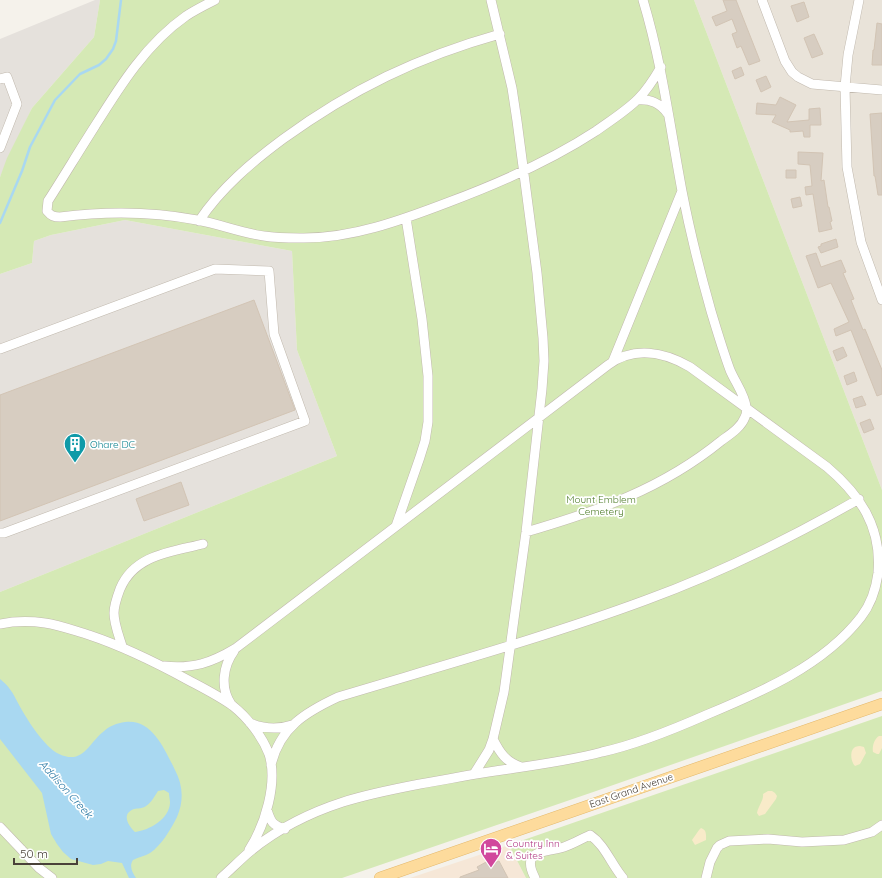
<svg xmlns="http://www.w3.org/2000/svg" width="882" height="878" font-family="Quicksand,sans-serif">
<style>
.residential{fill:#e9e3d9}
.commercial{fill:#f6e7d7}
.industrial{fill:#e5e1dc}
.green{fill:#d5e9b5}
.sand{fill:#f8ebc9}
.water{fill:#a9d8f1;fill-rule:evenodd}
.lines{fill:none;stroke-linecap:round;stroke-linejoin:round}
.stream{stroke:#a9d8f1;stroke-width:2.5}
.building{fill:#d7cdc1;stroke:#d2c4b4}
.minor-casing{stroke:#c1b9ae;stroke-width:10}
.major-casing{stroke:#e4b86b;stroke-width:12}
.minor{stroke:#fff;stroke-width:9}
.major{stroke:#fddb9c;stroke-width:11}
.labels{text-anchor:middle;stroke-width:3.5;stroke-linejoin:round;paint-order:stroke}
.culture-label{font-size:10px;fill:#0d838f;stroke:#fff;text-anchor:start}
.park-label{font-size:10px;fill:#4f7d2b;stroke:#fff}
.street-label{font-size:10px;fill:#4a4239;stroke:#fff}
.hotel-label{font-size:10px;fill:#b23c85;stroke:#fff;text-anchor:start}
.water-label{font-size:11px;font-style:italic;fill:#2e7ba6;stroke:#fff}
</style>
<rect width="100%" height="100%" fill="#f5f2eb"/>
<path class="residential" d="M694,0H882V490Z"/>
<path class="commercial" d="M509,845L526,878H410Z"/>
<path class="industrial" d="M95,0H100L94,37L32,108L0,177V39Z
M125,220L292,251L297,350L337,456L0,592V274L32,263L34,241L51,235Z"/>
<path class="green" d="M100,0H694L882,490V691L599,790L342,878H0V592L337,456L297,350L292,251L125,220L51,235L34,241L32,263L0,274V177L7,158L32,108L94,37Z
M882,716V878H526L509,845Z"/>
<path class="sand" d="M879,736H882V748L879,754H877L873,752C872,747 874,739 879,736Z
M860,746L864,747L866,753L860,764L855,766C851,762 850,753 853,749C854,747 857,746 860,746Z
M768,791H772L775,793L777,796L776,799L765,814L759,816L757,813C758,806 764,800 763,794Z
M701,828C707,830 706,835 706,840L695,845L692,840L699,830Z"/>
<path class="water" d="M0,679C9,686 13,693 18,703C26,718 44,747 59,754C83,765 88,744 103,732C109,726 117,723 125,722C152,718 165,750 175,770C183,785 184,801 177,817C171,829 161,846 150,853C145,856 139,857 133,860C129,866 132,872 136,878H129L122,863L108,861L101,864L93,865L71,859L63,852L57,844L51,834L42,793L0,739ZM164,790L169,793C169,796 170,800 170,803C169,819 150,830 135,832C128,825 121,814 134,809C138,808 142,809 146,806C152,802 154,797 158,791Z"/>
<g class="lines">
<path class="stream" d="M0,223L22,171L30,147L55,100L80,74L99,65L106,59L113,49L116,41L121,0"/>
</g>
<path class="building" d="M723,0H736L760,61L749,65L741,46L737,48L732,34L737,32L732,19L716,26L712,17L727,11Z
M804,2L809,17L797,22L791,6Z
M877,23L882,24V65H872L873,50H874Z
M814,34L823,54L812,58L804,38Z
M741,67L744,75L735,79L732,71Z
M766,76L771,87L761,92L756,80Z
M780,97L796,105L787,122L809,120V109L820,108L821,125H810V137H804L803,131L790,132V130L772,122L776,115L756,114L757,103L776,105Z
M882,113V195H878L875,176H874L870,114Z
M798,152L823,153L821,181L824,180L828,207H829L832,221L830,222L832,229L819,232L813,194L806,195L805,187L812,186L810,165L798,164Z
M786,170H796V178H786Z
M800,197L802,206L793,208L791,199Z
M836,239L838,247L821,253L818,247L821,246V244Z
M816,253L821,267L841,260L846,272L843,273L854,299L851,300L863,330L865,329L882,370V394L877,396L851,330L836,336L834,329L849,322L831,283L818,288L806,256Z
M254,300L295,410L0,521V395Z
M843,347L847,356L837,361L833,351Z
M854,372L857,381L847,385L844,376Z
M862,396L866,405L856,408L853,399Z
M870,419L874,429L864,433L860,423Z
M181,482L189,505L144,521L136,499Z
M488,861L490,865L499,861L508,878H460V877L479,870L477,867Z"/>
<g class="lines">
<g class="minor-casing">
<path id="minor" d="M215,0C205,5 195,10 186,16C146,44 120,86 95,126C79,151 64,176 48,201L47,211C51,216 54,217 60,217C107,211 150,211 197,220C220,224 241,233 264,236C276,238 288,238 300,238C351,239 402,220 449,202C500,183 550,161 596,131C610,121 626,111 638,99C647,90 654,79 661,67
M762,0L785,61L792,72L798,77L812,84L882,90
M859,0L848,55L845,87L847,167L861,242L882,300
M0,79L7,77L17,104L0,148
M637,100C651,99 660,103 668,114
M199,221C221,188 252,162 283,139C352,89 418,57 500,34
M0,349L215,269L269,271L274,334L305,421L4,533H0
M613,361L682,191
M396,526L420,457L425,441L428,422V376L422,319L406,218
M526,532C598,511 662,489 721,441C729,435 741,428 745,417C746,415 747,410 746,407C745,395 735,382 730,370C723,351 717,331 711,311C700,272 690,232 682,191C670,127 662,63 643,0
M0,624C15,621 30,621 45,623C60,625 75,631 89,635C125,647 155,662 188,680C203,688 219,696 233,706C248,718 262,736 269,754C278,783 265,825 249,850
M122,646C119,636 114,624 114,613C114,605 117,597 120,589C134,555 170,552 203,544
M164,666C193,669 211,663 236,648L608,365C634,346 664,352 690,367L827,467C860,495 882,527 878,573C876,589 871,604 861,617C823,666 761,692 706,715C672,730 638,744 602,752C561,763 519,767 476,774C458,777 439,781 420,784C394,789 368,794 343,802C309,813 274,831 247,854C238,862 230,870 221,878
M231,704C220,688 223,666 234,651
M250,723C264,729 277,730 292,725
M493,739C500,753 506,762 521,767
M271,765C280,727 306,712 338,697C441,666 546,637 646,600C720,573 791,538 859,499
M474,774L489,750L493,739L504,692L526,532L542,389L544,361L543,338L537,273L517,121L512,88L491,0
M267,810C271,822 272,825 285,829
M0,827L39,868L52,878
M535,878C520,849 545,853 564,847C573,844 581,839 590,835C605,845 611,864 623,878
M706,878L710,862L717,848L720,845L729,841L768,839L802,842L844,840L872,832L882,825"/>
</g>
<g class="major-casing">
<path id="major" d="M380,878L882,704"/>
</g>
<use href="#minor" class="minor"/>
<use href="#major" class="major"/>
</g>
<defs>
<g id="building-pin" transform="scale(1.15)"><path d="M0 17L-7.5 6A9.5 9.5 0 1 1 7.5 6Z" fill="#0f9aa8" stroke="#fff"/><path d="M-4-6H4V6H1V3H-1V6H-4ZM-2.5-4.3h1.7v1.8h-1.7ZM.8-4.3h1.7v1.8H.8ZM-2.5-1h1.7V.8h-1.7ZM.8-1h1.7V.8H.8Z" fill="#fff"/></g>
<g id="hotel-pin" transform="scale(1.15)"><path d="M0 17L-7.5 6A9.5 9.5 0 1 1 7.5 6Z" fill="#d1479c" stroke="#fff"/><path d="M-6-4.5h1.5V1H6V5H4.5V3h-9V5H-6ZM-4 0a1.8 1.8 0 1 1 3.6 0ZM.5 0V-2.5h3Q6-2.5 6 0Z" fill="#fff"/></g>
</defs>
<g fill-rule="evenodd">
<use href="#building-pin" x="75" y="444"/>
<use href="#hotel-pin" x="491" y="849"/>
</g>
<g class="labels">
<g class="culture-label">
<text x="90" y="448">Ohare DC</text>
</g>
<g class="park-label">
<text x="601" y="503">Mount Emblem<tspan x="601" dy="12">Cemetery</tspan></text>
</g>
<g class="street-label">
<text transform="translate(631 790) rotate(-19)" y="4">East Grand Avenue</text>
</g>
<g class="hotel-label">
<text x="506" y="847">Country Inn<tspan x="506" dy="12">&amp; Suites</tspan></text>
</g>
<g class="water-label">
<text transform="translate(66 789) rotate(48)" y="4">Addison Creek</text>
</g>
</g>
<path d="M14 858v6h63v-6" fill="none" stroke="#4a4239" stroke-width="2"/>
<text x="20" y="858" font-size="12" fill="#4a4239" stroke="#ffffff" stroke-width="3" paint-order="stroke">50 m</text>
</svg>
